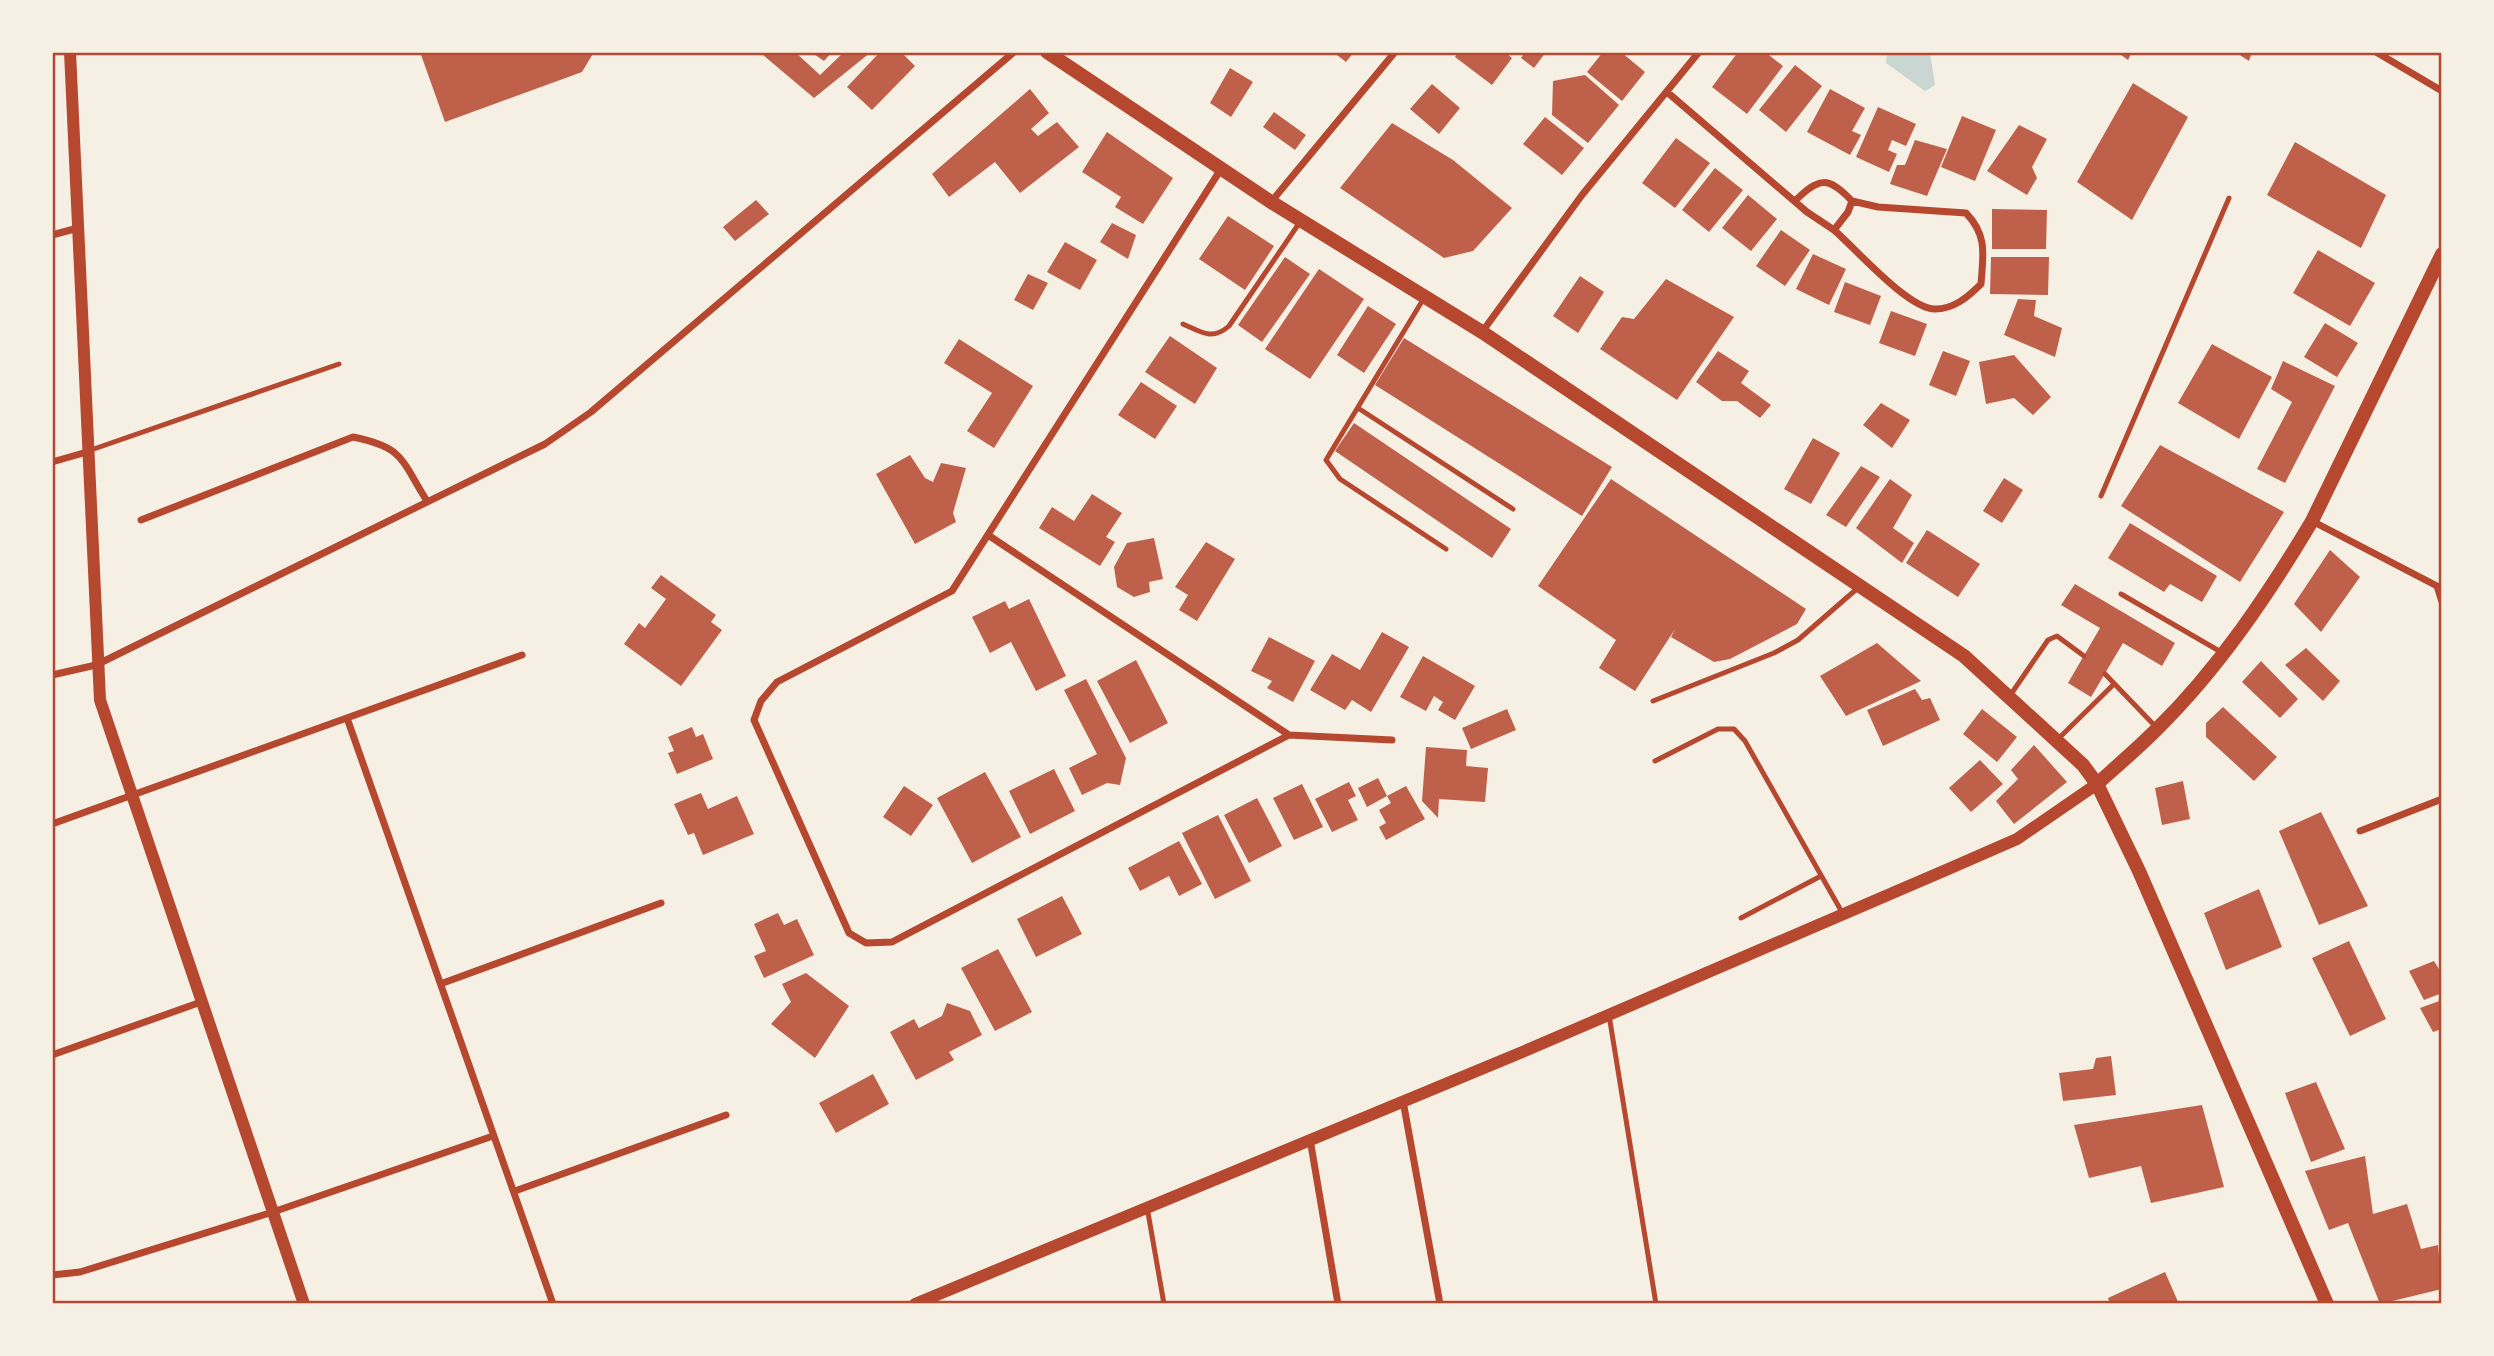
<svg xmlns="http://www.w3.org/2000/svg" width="2494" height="1356" font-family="'Times New Roman',serif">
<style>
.water{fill:#c9d6d2}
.building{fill:#bf614a}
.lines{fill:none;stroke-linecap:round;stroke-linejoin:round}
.service{stroke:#b5482f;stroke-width:5}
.minor{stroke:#b5482f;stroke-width:7}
.tertiary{stroke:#b5482f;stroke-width:12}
.secondary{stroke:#b5482f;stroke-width:14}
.neatline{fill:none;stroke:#b5482f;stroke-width:2.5}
</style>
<rect width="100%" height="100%" fill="#f6efe4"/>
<path class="water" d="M1887,53H1930L1935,85L1925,91L1886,63Z"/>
<path class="building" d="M420,52H594L582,72L445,122Z
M766,52H795L820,75L844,52H871L814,98L763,55Z
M811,52H832L824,61Z
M880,52H901L915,66L872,110L847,87Z
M1333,52H1354L1346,62Z
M1458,52H1505L1512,58L1492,85L1455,57Z
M1525,52H1546L1534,68L1521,58Z
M1603,52H1621L1645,72L1622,101L1587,72Z
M1738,52H1765L1783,66L1747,114L1712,87Z
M2117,52H2132L2128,60Z
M2235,52H2252L2249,61Z
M1795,65L1822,86L1786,132L1759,110Z
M1230,68L1253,82L1231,117L1210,103Z
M1585,75L1619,105L1588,143L1552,115L1553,81Z
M2133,83L2188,117L2132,220L2077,182Z
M1432,84L1460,108L1439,134L1410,109Z
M1030,89L1049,113L1031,129L1038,136L1057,122L1079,147L1020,193L995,162L949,197L932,174Z
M1830,89L1865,108L1852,131L1861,135L1850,155L1807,132Z
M1878,107L1916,124L1906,146L1892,140L1888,150L1897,154L1889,172L1856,157Z
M1274,112L1306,135L1295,150L1263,127Z
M1962,116L1996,130L1975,181L1941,167Z
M1545,117L1584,148L1562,175L1523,144Z
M1392,123L1453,160L1512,208L1473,251L1444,258L1340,188Z
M2019,125L2047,139L2032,167L2037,178L2027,195L1987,171Z
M1107,132L1173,178L1143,224L1115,207L1121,197L1082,172Z
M1676,138L1710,163L1675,208L1642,183Z
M1915,140L1947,149L1927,196L1890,184L1897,165H1905Z
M2295,142L2386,195L2361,248L2267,195Z
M1715,168L1743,190L1709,232L1682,210Z
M1748,195L1777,219L1751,251L1722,228Z
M756,200L769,214L735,241L723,227Z
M1992,209L2047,210L2046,249H1992Z
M1228,216L1274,246L1245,290L1199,259Z
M1112,223L1136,235L1128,259L1100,242Z
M1781,230L1810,250L1785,286L1756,266Z
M1065,242L1097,260L1080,290L1047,272Z
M2318,250L2375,283L2350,326L2293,293Z
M1813,254L1846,269L1829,305L1796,289Z
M1285,257L1310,274L1262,342L1238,325Z
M1991,257H2049L2048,295L1990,294Z
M1319,269L1364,299L1310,379L1265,349Z
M1028,274L1048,283L1033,310L1014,300Z
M1580,276L1604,292L1578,333L1553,316Z
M1666,279L1734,317L1677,400L1600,349L1622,317L1634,319Z
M1845,282L1881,296L1870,325L1834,312Z
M2018,299L2036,300L2034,316L2062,328L2055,357L2004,335Z
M1368,306L1396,324L1364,373L1337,355Z
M1891,311L1927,324L1915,356L1879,343Z
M2325,323L2358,343L2337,377L2304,357Z
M1170,336L1217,368L1195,404L1145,372Z
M1404,338L1612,467L1582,516L1375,385Z
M959,339L1033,386L994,448L967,431L992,393L944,363Z
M2212,344L2272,377L2239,439L2178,403Z
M1718,351L1749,371L1741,383L1771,405L1760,418L1737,401H1722L1696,382Z
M1943,351L1970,361L1956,396L1929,385Z
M2014,355L2051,397L2033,415L2014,398L1986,404L1979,362Z
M2283,361L2335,386L2285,483L2257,469L2292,402L2271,389Z
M1141,382L1177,406L1155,439L1118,415Z
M1881,403L1910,420L1892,448L1863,425Z
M1354,423L1511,529L1492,558L1335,451Z
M1813,438L1840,453L1811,504L1784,489Z
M2160,445L2284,512L2240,582L2121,506Z
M910,455L925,478L933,482L941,463L966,468L953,513L956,522L915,544L876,474Z
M1861,466L1880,477L1846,527L1826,515Z
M2004,478L2023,490L2002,523L1983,511Z
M1611,479L1806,609L1797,624L1730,659L1714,662L1671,637L1675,629L1635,691L1599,668L1616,640L1538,586Z
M1890,479L1912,495L1893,528L1914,543L1902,563L1856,528Z
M1092,494L1122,513L1106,537L1115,542L1100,566L1039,528L1052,507L1074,521Z
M2130,523L2217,576L2202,602L2170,584L2164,592L2108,558Z
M1927,530L1980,564L1958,597L1906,563Z
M1154,538L1163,579L1149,582L1150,592L1134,597L1117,587L1114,567L1127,543Z
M1206,542L1235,559L1197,621L1179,610L1188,595L1175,587Z
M2330,550L2360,577L2321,632L2294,604Z
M661,575L716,615L711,622L722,630L681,686L624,644L639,623L645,628L666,599L651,588Z
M2075,584L2175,643L2162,666L2123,643L2091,697L2068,683L2100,628L2061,605Z
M1029,599L1066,676L1036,691L1011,642L990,653L972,617L1005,601L1009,609Z
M1382,632L1409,647L1371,712L1352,700L1345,710L1310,690L1332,654L1360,670Z
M1269,637L1315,661L1293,702L1267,688L1272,681L1251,671Z
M1877,643L1921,681L1846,716L1820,676Z
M2306,648L2340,681L2323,701L2285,665Z
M1423,656L1475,686L1455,720L1438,710L1443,702L1434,696L1426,711L1400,697Z
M1136,660L1168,723L1130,743L1097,681Z
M2261,661L2298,699L2280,718L2242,682Z
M1086,679L1126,758L1120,785L1107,783L1082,795L1069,768L1097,754L1064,690Z
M1915,689L1922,700L1930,698L1940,720L1883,746L1867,710Z
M2223,707L2277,757L2254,781L2206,737V723Z
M1507,709L1516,730L1471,749L1462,728Z
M1982,709L2017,737L1997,762L1963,734Z
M692,727L696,737L703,734L713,759L677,774L668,753L674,751L668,737Z
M2034,745L2067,782L2014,824L1996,801L2018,779L2011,770Z
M1426,747L1467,750L1466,766L1488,768L1485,802L1439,799L1438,818L1422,801Z
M1980,760L2003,784L1971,812L1949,788Z
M1054,769L1075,811L1030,834L1009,791Z
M985,772L1021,837L972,863L937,798Z
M1378,778L1387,796L1406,786L1425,819L1386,840L1379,827L1386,823L1379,810L1391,803L1387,796L1367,807L1358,788Z
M2183,781L2190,819L2162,825L2155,788Z
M1349,782L1356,796L1348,800L1358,820L1332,832L1315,799Z
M1302,784L1323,827L1294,840L1273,798Z
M904,786L933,805L911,836L883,817Z
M701,793L708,809L737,796L754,834L703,855L694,833L688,835L674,804Z
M1257,798L1282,846L1249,863L1224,815Z
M2321,812L2368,906L2319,925L2279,831Z
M1218,815L1251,881L1215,899L1182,833Z
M1179,841L1202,884L1179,896L1169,876L1140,891L1128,868Z
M2259,889L2282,947L2226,970L2204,913Z
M1062,896L1082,934L1036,957L1017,919Z
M778,913L784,925L797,919L814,955L764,978L754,956L766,951L754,924Z
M2349,941L2386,1019L2350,1036L2312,958Z
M998,949L1032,1012L995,1031L961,968Z
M2434,961L2442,974V993L2424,1000L2409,971Z
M806,973L849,1006L815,1058L771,1024L791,1002L782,984Z
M2442,1000V1029L2433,1032L2420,1008Z
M947,1003L970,1011L982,1035L949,1052L954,1060L916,1080L890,1032L914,1019L919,1028L942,1016Z
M2111,1056L2116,1095L2063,1101L2059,1073L2093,1069L2096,1058Z
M873,1074L889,1104L836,1133L819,1103Z
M2316,1082L2345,1149L2311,1162L2285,1093Z
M2202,1105L2224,1187L2151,1203L2141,1166L2089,1178L2074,1125Z
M2365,1156L2373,1214L2407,1204L2421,1249L2438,1245L2442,1289L2380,1304L2348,1223L2329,1230L2305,1171Z
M2165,1272L2179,1304H2110L2108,1298Z"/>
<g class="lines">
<path class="service" d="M1424,298L1326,460L1340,479L1446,549
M1183,324C1201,332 1212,341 1229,326L1300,222
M1358,408L1513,509
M88,451L339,364
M2101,496L2229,198
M2121,594L2221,652
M2105,674L2156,727
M2009,697L2048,640L2057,636L2084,656
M1653,701L1774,653L1798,640L1859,587
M2056,741L2114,684
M1655,761L1718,729H1734L1745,741L1843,914
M1741,918L1821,876
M1609,1015L1656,1304
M1147,1207L1164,1304"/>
<path class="minor" d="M2376,52L2442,91
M1667,92L1807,212L1834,230L1848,212L1852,201C1828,176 1819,177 1795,201
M1221,169L952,591L777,682L761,701L754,720L849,933L866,943L892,942L1289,735L1392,740
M1271,202L1395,52
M1834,230C1855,248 1908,309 1935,309C1954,309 1968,297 1981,284C1983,255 1988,236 1966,213L1878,207L1852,201
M52,235L78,228
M1482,332L1582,195L1699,52
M52,462L87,452
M141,520L353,437C404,447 401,460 427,501
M2312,521L2437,586L2442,602
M988,535L1289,735
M52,675L96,665L545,444L591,412L1014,52
M347,718L553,1304
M52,824L522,655
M2360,831L2442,799
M443,983L661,903
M52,1055L201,1002
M1403,1101L1440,1304
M1310,1139L1338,1304
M515,1191L726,1115
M52,1275L80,1272L273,1212L493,1136"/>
<path class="tertiary" d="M70,52L100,700L304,1304
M915,1304L1520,1053L1946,870L2017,839L2097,784"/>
<path class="secondary" d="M1047,52L1271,202L1482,332L1964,656L2083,765L2097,784L2139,871L2327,1304
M2097,784C2117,766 2138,748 2157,729C2218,669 2268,595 2312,521L2442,254"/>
</g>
<rect width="2494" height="1356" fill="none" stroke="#f6efe4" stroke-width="108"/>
<rect x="54" y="54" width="2386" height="1248" class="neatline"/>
</svg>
